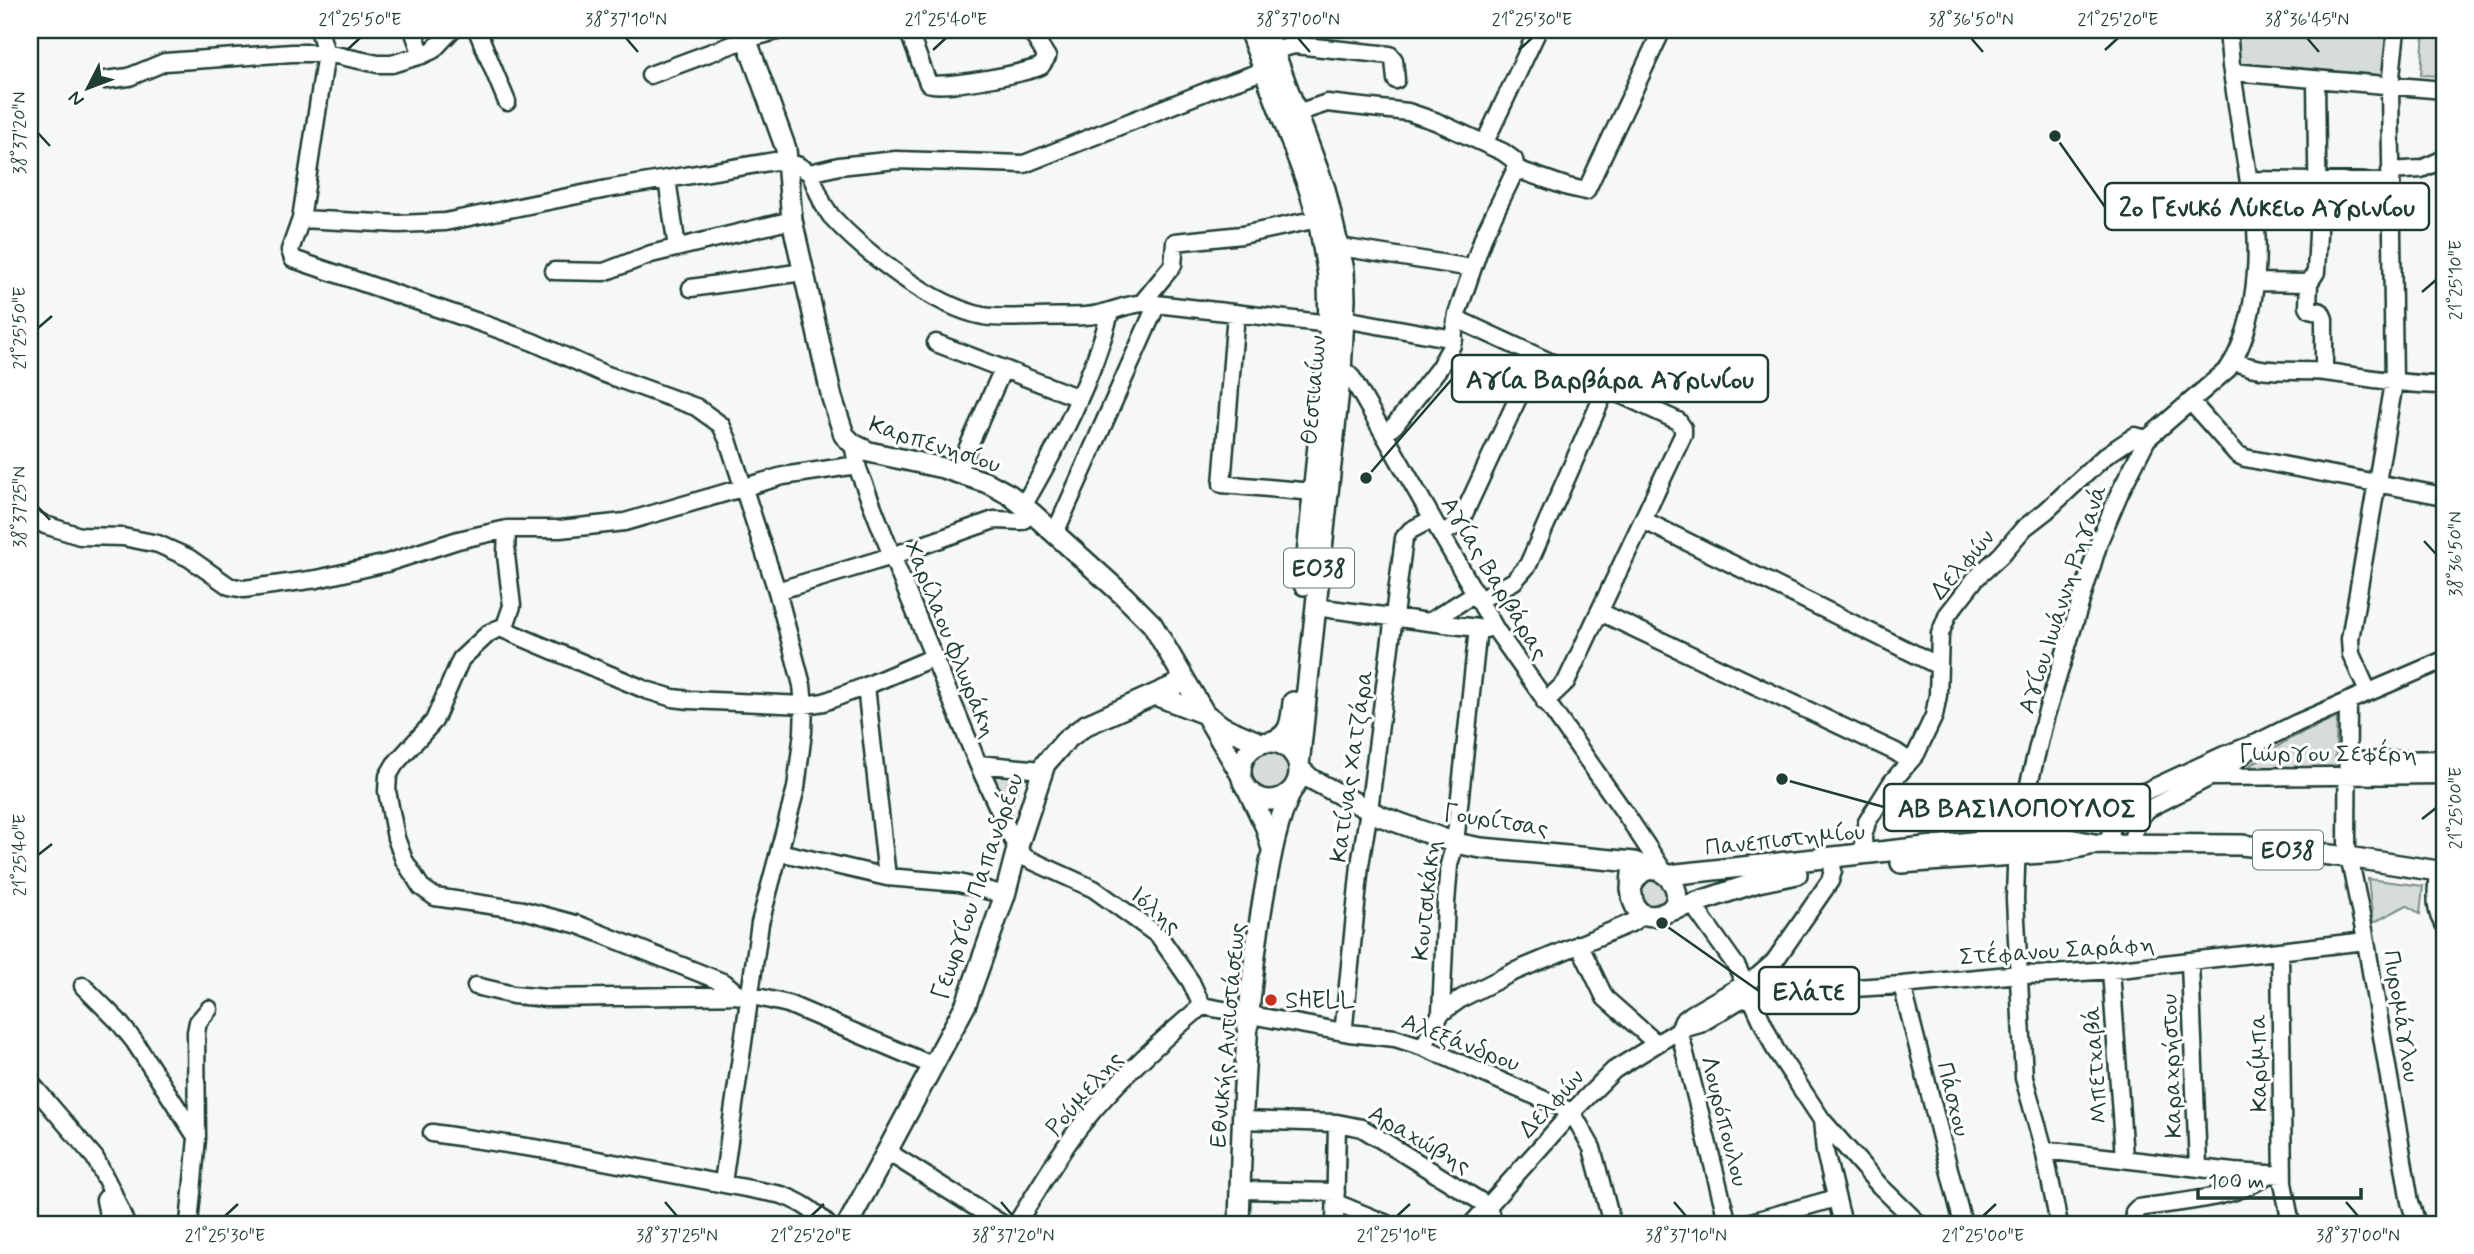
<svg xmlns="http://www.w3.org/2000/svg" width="2474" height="1254" font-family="Mynerve,sans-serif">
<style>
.green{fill:#d6dcdb;stroke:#7a8c88;stroke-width:2}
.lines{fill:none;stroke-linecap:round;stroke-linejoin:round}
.minor-casing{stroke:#1f3d34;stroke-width:21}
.major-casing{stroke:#1f3d34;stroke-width:24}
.minor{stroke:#fff;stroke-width:16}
.major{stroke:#fff;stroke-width:19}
.ticks{fill:none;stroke:#1f3d34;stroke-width:2.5}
.poi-dot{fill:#c8321e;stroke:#fff;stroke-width:2.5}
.labels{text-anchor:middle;stroke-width:6;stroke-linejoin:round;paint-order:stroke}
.shield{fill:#fff;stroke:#627771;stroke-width:2}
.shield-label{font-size:23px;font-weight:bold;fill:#1f3d34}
.street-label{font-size:24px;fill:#1f3d34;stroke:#fff}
.poi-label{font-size:24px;fill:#1f3d34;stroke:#fff;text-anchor:start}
.leader{fill:none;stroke:#1f3d34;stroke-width:2.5}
.callout-dot{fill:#1f3d34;stroke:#fff;stroke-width:2.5}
.callout{fill:#fff;stroke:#1f3d34;stroke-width:2.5}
.callout-label{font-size:26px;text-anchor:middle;font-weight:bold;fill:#1f3d34}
.neatline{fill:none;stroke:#1f3d34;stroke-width:2.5}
.ticks-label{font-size:18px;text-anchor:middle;fill:#1f3d34}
</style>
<rect width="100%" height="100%" fill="#f6f7f7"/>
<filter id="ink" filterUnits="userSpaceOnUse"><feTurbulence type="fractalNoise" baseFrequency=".0143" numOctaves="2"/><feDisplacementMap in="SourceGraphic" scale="14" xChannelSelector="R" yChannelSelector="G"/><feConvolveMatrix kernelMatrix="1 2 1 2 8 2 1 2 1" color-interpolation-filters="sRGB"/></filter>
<g filter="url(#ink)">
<path class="green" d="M2236,30H2391L2387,79L2240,65Z
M2424,30H2444V76L2421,75Z
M2337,718L2335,770L2239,773L2289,739Z
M1245 772a24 24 0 1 1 48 0a24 24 0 1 1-48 0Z
M992,772L1021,776L1009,817L991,774Z
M1655,878L1669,890L1665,903L1652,908L1643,903L1640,889L1645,881Z
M2368,879L2423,886L2420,914L2407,905L2373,923Z"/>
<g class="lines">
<g class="minor-casing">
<path id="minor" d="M319,30L326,53L301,219L290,250L293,259L481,323L533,342L602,373L696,407L721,425L728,440L777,591L802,685L804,705L803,732L796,788L779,852L887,877L959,883L1005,895
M413,30L422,55
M477,30L507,102
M908,30L928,83C939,90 1026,73 1041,66L1047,57L1030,30
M1274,50L1295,45L1390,55L1394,60L1396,80
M2232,72L2444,90
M650,75L747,39L780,30
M105,80L129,77L165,62L292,53H326L378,64H392L422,55L433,50L452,30
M2316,80L2318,233L2316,272L2309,283L2308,306L2310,309L2321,312L2324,319V372
M1297,113L1327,103L1408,112L1435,121L1503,152L1514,160L1516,169L1484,235L1457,314L1452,345L1439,368L1395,425L1385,434
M1485,142L1538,30
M1516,169L1568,187L1586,191L1662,30
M2390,171L2421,169L2444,159
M810,173L839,166L896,160L1024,164L1215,88L1274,67
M667,179L677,248
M2249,180L2390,182
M301,219L399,224L445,222L607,189L775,161L797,165L810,173L823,204L831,216C865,253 933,306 983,316C1000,319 1019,317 1037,317C1053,316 1069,317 1085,316C1109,315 1124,303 1147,303L1330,324
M1340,247L1472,268
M554,271L604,272L651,254L792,220
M2255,282L2309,283
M691,288L803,272
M1142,303L1173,265L1175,242L1242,235L1318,219
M1236,313L1222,484L1314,492
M1344,319L1454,339
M1457,319L1678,421L1683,428V435L1566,682L1545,702
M936,343L1079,398
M2234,361C2262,375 2295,369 2325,372C2365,377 2404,385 2444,385
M1333,370L1347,373L1352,378L1496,630L1627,816L1664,872
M2191,402L2237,454L2245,458L2444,496
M853,444L858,469L892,556L978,764L1017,849L1026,858L1094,889L1159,936L1191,982L1202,1006
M957,472L1003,369
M1023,506C1058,446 1092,381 1110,313
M30,517L45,525L80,536L123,537L158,544L189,558L229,586L244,589L317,579L387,563L458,540L507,529
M1643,520L1939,666
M1055,533L1157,304
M1441,535L1455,526L1463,516L1537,357
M777,591L892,556L994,520L1022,521L1032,513
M1478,601L1514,581L1528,565L1606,389
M1315,607L1429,622L1474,594
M1600,612L1896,752L1909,761
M1429,622L1486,629
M504,629L512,606L506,555L507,529H560L625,522L783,476L857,465
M866,686L887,877
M2368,692L2351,654L2350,639L2394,383L2390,86L2396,30
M2348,701L2347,846L2364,930L2410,1202L2417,1224
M2348,761L2444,759
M978,764L1042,770
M2213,777L2444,775
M2108,844L2115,813L2129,799L2224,755L2259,742L2297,723L2444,660
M2131,844L2137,821L2148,809L2224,770L2255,746
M1864,854L1863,837L1867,822L1892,782L1916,754L1934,716L1938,695L1940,634L1948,614L1976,578L2001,555L2024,528L2046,511L2105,456L2135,436L2147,439
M2438,870C2437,887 2433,912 2444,924
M1693,905L1737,967L1775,1049L1822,1120L1880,1186L1919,1224
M1579,944L1605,998L1656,1043
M2280,952L2283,1183L2291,1224
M2190,963L2198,1167
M2111,970L2124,1158
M1902,985L1963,1224
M83,986L118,1021L134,1041L197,1138
M476,986L513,995L546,998L749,995L788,1004L934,1066
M740,996L725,983L579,925L523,910L435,897L421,887L404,860L396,838L387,791L388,776L395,764L434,721L461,659L489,633L500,628L646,690L673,698L690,700L804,705L824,702L866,686L934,657
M1202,1006L1349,1033L1395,1038L1423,1047L1572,1112L1592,1148L1612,1224
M1441,1013L1462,998L1511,973L1631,923L1645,914
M1679,1030L1683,1021L1692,1014L1758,976L1774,962L1830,881L1833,871L1831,858
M1679,1030L1728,1224
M1349,1033L1344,1030V1025L1360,865L1369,810L1404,538L1411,530L1432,519
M1423,1047L1441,1013L1446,903L1449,865L1455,843L1478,628
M30,1082L95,1158L112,1191L126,1224
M1242,1120L1337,1123L1362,1128L1488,1206L1493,1224
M1822,1120L1825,1152L1843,1224
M432,1133L540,1149L782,1195C801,1202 813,1210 827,1224
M2044,1150L2234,1172L2283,1175
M888,1152L1002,1224
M723,1183L760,923L779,852
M1240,1190L1336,1192
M1336,1203L1387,1224
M110,1224L105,1200L112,1191
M189,1224L197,1138L196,1032L198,1022L209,1009
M1016,1224C1038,1191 1057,1155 1082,1124C1116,1081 1160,1041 1202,1006
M1335,1224L1337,1123
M1472,1224L1572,1112L1614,1070L1679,1030L1700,1024L1738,1001L1750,997L1775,993L1902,985L2020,974L2038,975L2111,970L2366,941
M1744,1224L1836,1198
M2059,1224L2044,1150L2024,1078L2015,899L2017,838L2021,817L2045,718L2100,539L2120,492L2147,439L2228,369C2253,333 2259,271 2256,228L2231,66L2228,30
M2136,1224L2134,1212L2138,1208C2175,1202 2240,1199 2268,1174"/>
</g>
<g class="major-casing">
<path id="major" d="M743,30L786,149L792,220L832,398L844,435L853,444L869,452L943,468L988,483L1010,495L1032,513L1123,595L1152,624L1241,775
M1249,30L1308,186L1318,219L1328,275L1329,335L1304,585
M1266,30L1325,189L1344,270L1345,299L1341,371L1299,765
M1155,695L1205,714L1223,727L1260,743
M1241 771a29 29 0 1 1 58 0a29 29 0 1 1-58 0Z
M1270,742C1291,736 1291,721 1293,702
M1299,768L1311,779L1380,816L1455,843L1481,848L1634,862L1654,870
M1249,792L1266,828L1271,846
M2021,817L2060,835
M1901,863L2057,852L2090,845
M1668,875L1999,839L2055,836L2094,844L2241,845L2348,857L2444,872
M1631,889C1650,837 1705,904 1658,915C1626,922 1630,881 1634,862
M1661,914L1758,882L1797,874
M848,1224L966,1004L1005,895L1017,849L1045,764L1066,740L1086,725L1185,681
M1239,1224C1242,1116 1245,1007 1263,900C1270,862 1275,826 1291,792"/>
</g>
<use href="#minor" class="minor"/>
<use href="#major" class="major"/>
</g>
</g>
<path class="ticks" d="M626,38L638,52M1298,38L1310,52M1971,38L1983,52M2307,38L2319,52M347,50L360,38M933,50L946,38M1519,50L1532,38M2105,50L2118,38M38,133L50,146M2422,292L2436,280M38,328L52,316M38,507L50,520M2424,541L2436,554M2422,819L2436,808M38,855L52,844M665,1202L677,1216M1001,1202L1013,1216M1674,1202L1686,1216M2346,1202L2358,1216M225,1216L238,1204M811,1216L824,1204M1397,1216L1410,1204M1983,1216L1996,1204"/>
<circle class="poi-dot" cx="1271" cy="1000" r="7"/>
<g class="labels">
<g class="shield">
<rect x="1284" y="548.5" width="70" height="39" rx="5"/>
<rect x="2253" y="830.5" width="70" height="39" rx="5"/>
</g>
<g class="shield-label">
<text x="1319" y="576">ΕΟ38</text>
<text x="2288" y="858">ΕΟ38</text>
</g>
<g class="street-label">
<text transform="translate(1313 390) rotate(-85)" y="8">Θεστιαίων</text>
<text transform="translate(935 444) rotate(18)" y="8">Καρπενησίου</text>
<text transform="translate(1962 564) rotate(-49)" y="8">Δελφών</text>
<text transform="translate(1495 578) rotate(59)" y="8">Αγίας Βαρβάρας</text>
<text transform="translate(2062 599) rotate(-72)" y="8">Αγίου Ιωάννη Ρηγανά</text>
<text transform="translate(951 639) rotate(68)" y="8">Χαρίλαου Φλωράκη</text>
<text x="2328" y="761">Γιώργου Σεφέρη</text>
<text transform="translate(1351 766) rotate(-82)" y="8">Κατίνας Χατζάρα</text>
<text transform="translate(1496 820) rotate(9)" y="8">Γουρίτσας</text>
<text transform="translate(1785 839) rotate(-6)" y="8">Πανεπιστημίου</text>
<text transform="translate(977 886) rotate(-71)" y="8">Γεωργίου Παπανδρέου</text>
<text transform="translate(1426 900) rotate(-84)" y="8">Κουτσικάκη</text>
<text transform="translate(1156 910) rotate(41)" y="8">Ιόλης</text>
<text transform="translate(2057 950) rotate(-4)" y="8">Στέφανου Σαράφη</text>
<text transform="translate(2402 1016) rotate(81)" y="8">Πυρομάγλου</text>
<text transform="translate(1227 1035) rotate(-85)" y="8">Εθνικής Αντιστάσεως</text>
<text transform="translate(1461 1042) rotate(21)" y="8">Αλεξάνδρου</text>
<text transform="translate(2258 1063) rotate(-91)" y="8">Καρίμπα</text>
<text transform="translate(2095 1065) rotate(-94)" y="8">Μπετχαβά</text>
<text transform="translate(2171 1066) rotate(-92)" y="8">Καραχρήστου</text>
<text transform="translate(1084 1093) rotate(-49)" y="8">Ρούμελης</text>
<text transform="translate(1954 1099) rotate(76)" y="8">Πάσχου</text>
<text transform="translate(1551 1103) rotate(-47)" y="8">Δελφών</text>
<text transform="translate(1725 1121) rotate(76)" y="8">Λουρόπουλου</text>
<text transform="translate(1420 1139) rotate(30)" y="8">Αραχώβης</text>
</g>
<g class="poi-label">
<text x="1285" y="1008">SHELL</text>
</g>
</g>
<path class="leader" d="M2055 136L2105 207M1366 478L1452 379M1782 779L1884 807M1662 923L1759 991"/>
<g class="callout-dot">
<circle cx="2055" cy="136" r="7"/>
<circle cx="1366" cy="478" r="7"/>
<circle cx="1782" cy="779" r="7"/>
<circle cx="1662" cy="923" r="7"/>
</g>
<g class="callout">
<rect x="2105" y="183" width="324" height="47" rx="7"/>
<rect x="1452" y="355" width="316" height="47" rx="7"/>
<rect x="1884" y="784" width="266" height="47" rx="7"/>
<rect x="1759" y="967" width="100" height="47" rx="7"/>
</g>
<g class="callout-label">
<text x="2267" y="216">2ο Γενικό Λύκειο Αγρινίου</text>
<text x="1610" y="388">Αγία Βαρβάρα Αγρινίου</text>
<text x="2017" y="817">ΑΒ ΒΑΣΙΛΟΠΟΥΛΟΣ</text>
<text x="1809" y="1000">Ελάτε</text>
</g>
<rect width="2474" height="1254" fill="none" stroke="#fff" stroke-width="77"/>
<g transform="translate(88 88) rotate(228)" stroke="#ffffff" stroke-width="5" paint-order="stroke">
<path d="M0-5L12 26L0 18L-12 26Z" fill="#1f3d34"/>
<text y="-10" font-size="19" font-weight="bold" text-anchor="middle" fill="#1f3d34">N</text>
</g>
<path d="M2198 1188v10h163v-10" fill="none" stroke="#1f3d34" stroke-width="3.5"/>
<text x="2208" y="1188" font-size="21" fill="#1f3d34" stroke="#ffffff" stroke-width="5" paint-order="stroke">100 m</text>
<rect x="38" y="38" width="2398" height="1178" class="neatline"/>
<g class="ticks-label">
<text x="360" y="25">21°25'50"E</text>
<text x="626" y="25">38°37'10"N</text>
<text x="946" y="25">21°25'40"E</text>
<text x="1298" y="25">38°37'00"N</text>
<text x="1532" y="25">21°25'30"E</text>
<text x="1971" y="25">38°36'50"N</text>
<text x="2118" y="25">21°25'20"E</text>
<text x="2307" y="25">38°36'45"N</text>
<text transform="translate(19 133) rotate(-90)" y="6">38°37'20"N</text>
<text transform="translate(2455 280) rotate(-90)" y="6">21°25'10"E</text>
<text transform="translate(19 328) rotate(-90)" y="6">21°25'50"E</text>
<text transform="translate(19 507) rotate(-90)" y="6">38°37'25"N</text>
<text transform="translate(2455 554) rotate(-90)" y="6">38°36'50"N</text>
<text transform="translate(2455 808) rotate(-90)" y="6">21°25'00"E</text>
<text transform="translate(19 855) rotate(-90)" y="6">21°25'40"E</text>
<text x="225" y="1241">21°25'30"E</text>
<text x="677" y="1241">38°37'25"N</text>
<text x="811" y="1241">21°25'20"E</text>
<text x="1013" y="1241">38°37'20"N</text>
<text x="1397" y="1241">21°25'10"E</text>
<text x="1686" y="1241">38°37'10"N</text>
<text x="1983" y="1241">21°25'00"E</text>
<text x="2358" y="1241">38°37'00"N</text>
</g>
</svg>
